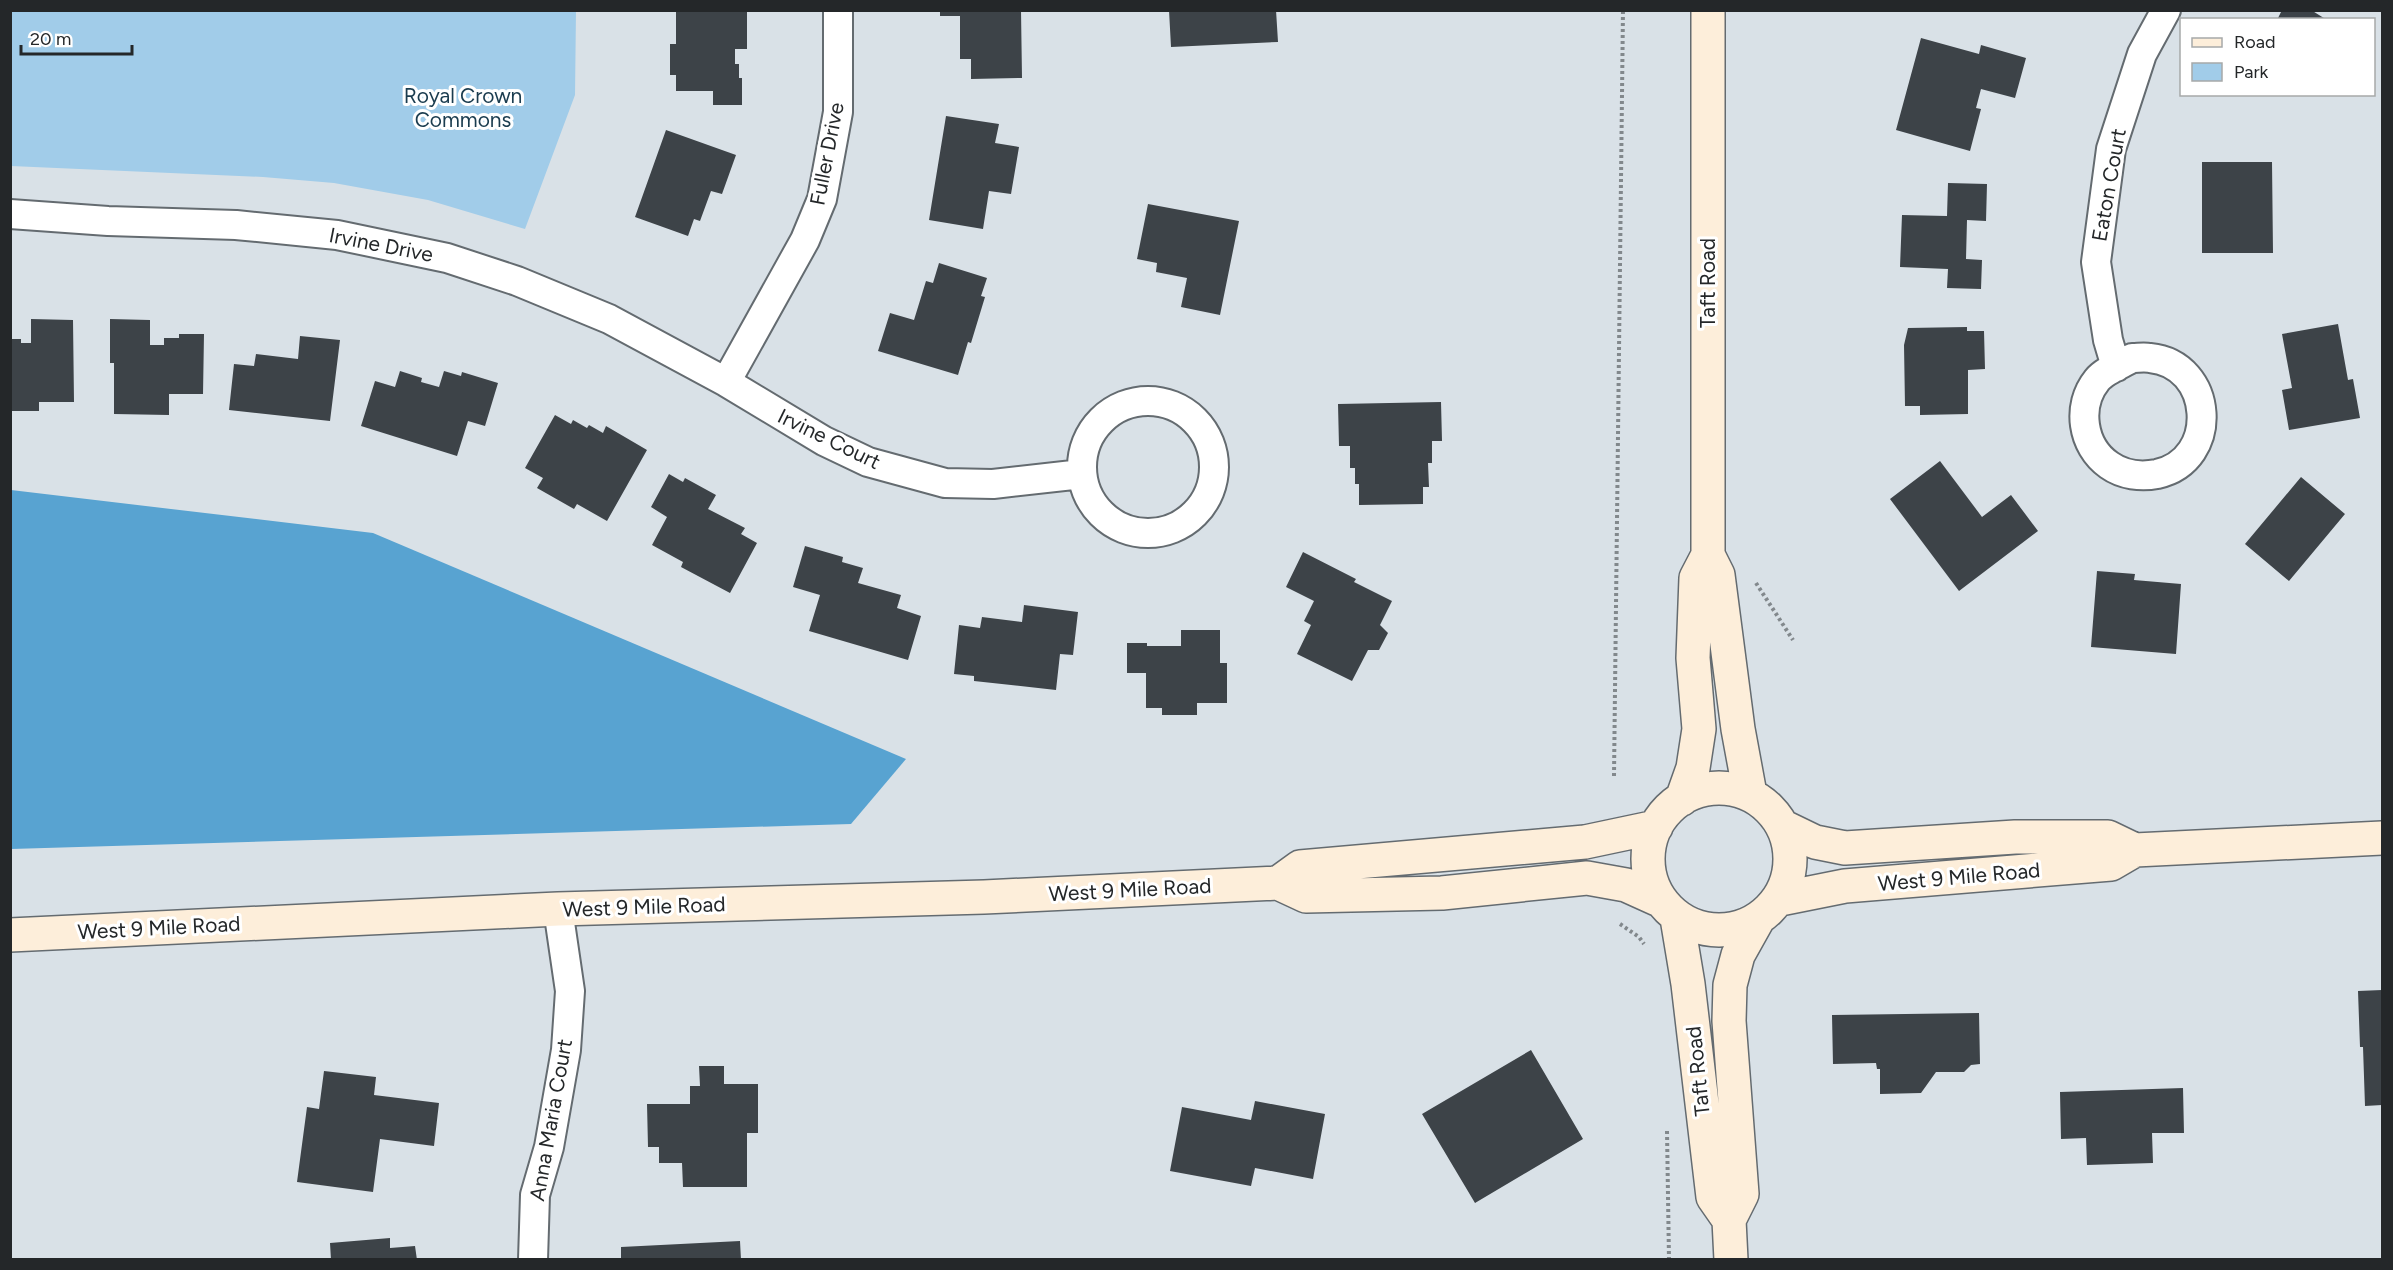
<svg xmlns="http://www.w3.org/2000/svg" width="2393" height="1270" font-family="Figtree,sans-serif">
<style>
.green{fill:#a1cce9}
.forest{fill:#58a3d1}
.building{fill:#3d4348}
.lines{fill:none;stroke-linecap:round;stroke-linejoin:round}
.street-casing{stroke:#646b70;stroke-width:32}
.secondary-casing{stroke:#646b70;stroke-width:36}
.path{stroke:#82888c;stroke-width:4;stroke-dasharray:3 3;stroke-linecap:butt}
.street{stroke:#fff;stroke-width:28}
.secondary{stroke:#fdeeda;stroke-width:33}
.labels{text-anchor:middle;stroke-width:6;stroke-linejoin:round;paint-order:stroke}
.park-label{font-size:21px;fill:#1a3c4f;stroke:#fff}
.street-label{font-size:21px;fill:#242729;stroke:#fff}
</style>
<rect width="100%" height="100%" fill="#d9e1e7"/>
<path class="green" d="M11,10L576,11L575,95L525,229L428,200L334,183L263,177L11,166Z"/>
<path class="forest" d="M11,490L373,533L906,759L851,824L11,849Z"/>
<path class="building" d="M676,10H747V49H735V64H739V78H742V105H713V91H676V75H670V44H676Z
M940,10H1021L1022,78L971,79V59H960V16H940Z
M1169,10H1276L1278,42L1171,47Z
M2282,10H2311L2327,20H2277Z
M1921,38L1979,54L1981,45L2026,58L2015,98L1981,89L1976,108L1981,109L1970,151L1896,130Z
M946,116L999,124L995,143L1019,147L1011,194L989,191L983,229L929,220Z
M666,130L736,155L722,194L711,191L700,221L694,219L688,236L635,217Z
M2202,162H2272L2273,253H2202Z
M1948,183L1987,184L1986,221L1967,220L1966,259L1982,260L1981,289L1947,288L1948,269L1900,267L1902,215L1947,216Z
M1148,204L1239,221L1220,315L1181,307L1187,278L1156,272L1157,263L1137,259Z
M939,263L987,278L981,296L985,297L971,343L968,342L958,375L878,351L890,313L914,320L926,281L933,283Z
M31,319L73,320L74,402H39V411H10V339H21V343H31Z
M110,319L150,320V345H164V338H179V334H204L203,394H169V415L114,414V363H110Z
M2338,324L2348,380L2353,379L2360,418L2289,430L2282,390L2292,388L2282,334Z
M1967,327V331H1984L1985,369L1968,370V414L1920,415V406H1905L1904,345L1908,328Z
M300,336L340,340L330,421L229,410L234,364L254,366L256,354L298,359Z
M400,371L422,378L421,382L439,387L444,371L461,376L462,372L498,383L485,426L468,421L457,456L361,426L375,381L395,387Z
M1441,402L1442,441H1432V463H1428L1429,487H1423V504L1359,505V484H1355V468H1350V446H1339L1338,404Z
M555,415L571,424L573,420L587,428L589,425L603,433L606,426L647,450L607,521L577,504L574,509L537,488L543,478L525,468Z
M1940,461L1982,517L2011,495L2038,531L1959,591L1890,499Z
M669,474L683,482L685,478L716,495L708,509L745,528L741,534L757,543L730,593L681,567L683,562L652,545L667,517L651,507Z
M2301,477L2345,514L2289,581L2245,544Z
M805,546L843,557L842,562L863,568L858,583L901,595L897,608L921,616L908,660L809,631L820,595L793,587Z
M1303,552L1356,579L1354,582L1392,601L1380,625L1388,633L1379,650H1368L1352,681L1297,654L1311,625L1304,621L1314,601L1286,587Z
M2097,571L2135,574L2134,580L2181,584L2176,654L2091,647Z
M1024,605L1078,612L1073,655L1060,654L1056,690L974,681V676L954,674L959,625L980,628L982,617L1022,622Z
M1181,630H1220V663H1227V703H1197V715H1162V708H1146V673H1127V643H1147V646H1181Z
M2382,990V1105L2365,1106L2363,1047H2360L2358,991Z
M1979,1013L1980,1064L1971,1065L1964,1072H1936L1921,1093L1880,1094V1069H1877L1876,1063L1833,1064L1832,1015Z
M1531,1050L1583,1139L1475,1203L1422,1114Z
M699,1066H724V1084H758V1133H747V1187H683L682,1163H659V1147H648L647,1104H690V1086H700Z
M324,1071L376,1077L374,1095L439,1103L434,1146L380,1139L373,1192L297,1182L307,1107L319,1109Z
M2183,1088L2184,1133H2152L2153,1163L2087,1165L2086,1138L2061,1139L2060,1092Z
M1255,1101L1325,1114L1313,1179L1255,1168L1251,1186L1170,1171L1182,1107L1251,1120Z
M390,1238V1248L415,1246L417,1260H331L330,1243Z
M740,1241L741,1260H621V1247Z"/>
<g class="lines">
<g class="street-casing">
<path id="street" d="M10,214L108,221L236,225L337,235L447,258L517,281L609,319L726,382L824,441L868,462L945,483L993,484L1082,474
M2132,358C2138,358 2144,357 2150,358C2214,364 2221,460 2157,474C2141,477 2123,475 2109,465C2082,446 2076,406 2097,380C2104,371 2122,364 2132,358Z
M2116,367L2108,340L2096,262L2111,149L2142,54L2166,10
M726,382L805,240L822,199L838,112V10
M1082 467a66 66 0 1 1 132 0a66 66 0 1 1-132 0Z
M533,1260L535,1195L549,1147L566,1050L570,991L558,909"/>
</g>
<g class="secondary-casing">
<path id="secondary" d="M1708,10V555L1718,575L1738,729L1750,794
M1648 859a71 71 0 1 1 142 0a71 71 0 1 1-142 0Z
M1682,799L1693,768L1699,729L1693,658L1696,578L1708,555
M1784,827L1815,842L1845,848L2015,837H2108L2135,850
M1278,883L1300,867L1585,842L1656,827
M1780,899L1845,886L2111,864L2135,850L2382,838
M1677,918L1688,984L1713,1197L1729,1220
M10,935L558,909L984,897L1278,883L1306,896L1442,893L1587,878L1626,885L1657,899
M1731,1260L1729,1220L1742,1194L1729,1021L1730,985L1738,955L1757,921"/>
</g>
<path class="path" d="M1756,583L1793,640
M1614,776L1623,10
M1620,924L1639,937L1644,944
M1667,1131L1669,1260"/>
<use href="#street" class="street"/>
<use href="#secondary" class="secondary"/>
</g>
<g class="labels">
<g class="park-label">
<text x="463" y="103">Royal Crown<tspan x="463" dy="24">Commons</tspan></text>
</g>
<g class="street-label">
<text transform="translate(827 154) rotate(-79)" y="7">Fuller Drive</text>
<text transform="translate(2109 185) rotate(-80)" y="7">Eaton Court</text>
<text transform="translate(381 245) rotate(11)" y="7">Irvine Drive</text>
<text transform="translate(1708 283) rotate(-90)" y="7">Taft Road</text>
<text transform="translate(829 439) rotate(26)" y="7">Irvine Court</text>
<text transform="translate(1959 877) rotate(-5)" y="7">West 9 Mile Road</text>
<text transform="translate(1130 890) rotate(-3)" y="7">West 9 Mile Road</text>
<text transform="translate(644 907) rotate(-2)" y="7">West 9 Mile Road</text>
<text transform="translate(159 928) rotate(-3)" y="7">West 9 Mile Road</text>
<text transform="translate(1698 1071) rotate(-96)" y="7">Taft Road</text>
<text transform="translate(551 1120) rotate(-80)" y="7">Anna Maria Court</text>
</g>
</g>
<rect width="2393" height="1270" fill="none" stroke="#242729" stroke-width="24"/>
<rect x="2180" y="18" width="195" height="78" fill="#ffffff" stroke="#a7a9a9" stroke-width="1.5"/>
<rect x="2192" y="38" width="30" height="9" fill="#fdeeda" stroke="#a7a9a9" stroke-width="1.5"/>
<text x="2234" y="48" font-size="18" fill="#242729">Road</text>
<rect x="2192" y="63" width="30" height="18" fill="#a1cce9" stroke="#a7a9a9" stroke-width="1.5"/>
<text x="2234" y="78" font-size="18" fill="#242729">Park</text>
<path d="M21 45v9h111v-9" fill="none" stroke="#242729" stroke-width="3"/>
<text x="30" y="45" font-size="18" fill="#242729" stroke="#ffffff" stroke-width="4.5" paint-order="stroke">20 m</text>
</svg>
